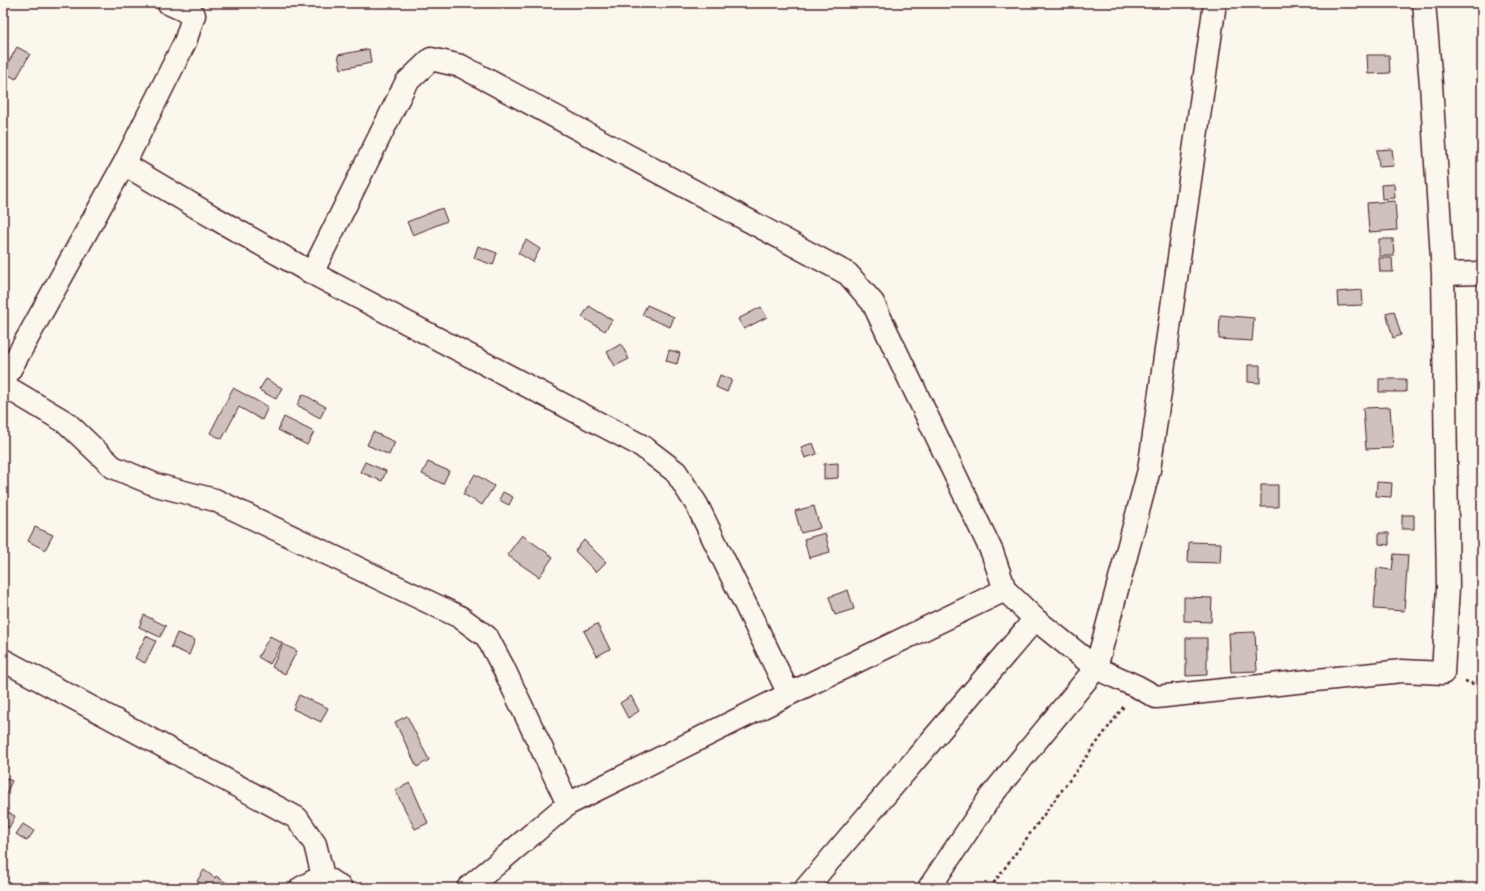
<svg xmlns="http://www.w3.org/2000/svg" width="1485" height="891" font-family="'Patrick Hand',sans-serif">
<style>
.building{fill:#cfc2bc;stroke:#4a1f2b}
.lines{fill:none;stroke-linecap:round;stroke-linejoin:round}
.minor-casing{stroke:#4a1f2b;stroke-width:25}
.path{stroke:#4a1f2b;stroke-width:2.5;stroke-dasharray:3 3;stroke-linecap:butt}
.minor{stroke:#fbf7ec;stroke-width:22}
</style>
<rect width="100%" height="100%" fill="#fbf7ec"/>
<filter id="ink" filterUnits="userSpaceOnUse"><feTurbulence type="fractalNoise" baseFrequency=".025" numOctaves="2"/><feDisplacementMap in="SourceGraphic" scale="8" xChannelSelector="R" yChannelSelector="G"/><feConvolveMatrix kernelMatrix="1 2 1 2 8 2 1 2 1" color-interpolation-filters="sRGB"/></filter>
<g filter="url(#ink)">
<path class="building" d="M17,47L30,54L16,79L3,72Z
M369,49L371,63L341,69L338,55Z
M1367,55H1389L1390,73L1368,74Z
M1392,149L1394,166L1379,167L1377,150Z
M1394,184L1395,198L1382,199L1381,185Z
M1395,201L1397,230L1369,232L1367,203Z
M442,208L447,221L413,235L407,222Z
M1379,239H1393L1394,256H1379Z
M526,240L540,249L533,262L518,253Z
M478,246L497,253L493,265L474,258Z
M1379,258H1392L1393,272H1380Z
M1362,290L1363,305L1338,306L1337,292Z
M647,305L674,317L670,327L642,315Z
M589,306L612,320L605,331L582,317Z
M761,307L767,317L744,329L738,319Z
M1394,311L1401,335L1393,338L1386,313Z
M1220,315L1254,318L1252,341L1219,339Z
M621,344L629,359L615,366L607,352Z
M669,350L680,353L677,364L666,361Z
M1248,365H1260V383L1248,382Z
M720,375L732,380L727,392L716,387Z
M266,379L282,388L276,399L259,390Z
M1379,379H1406V392H1379Z
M233,388L268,407L262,420L239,407L222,439L210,433Z
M303,394L326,407L320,418L297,405Z
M1390,407L1393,448L1366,449L1363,408Z
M284,417L314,432L307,445L278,430Z
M373,432L395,442L389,455L367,445Z
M813,443L817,454L805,458L801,447Z
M365,462L386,471L382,481L360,472Z
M428,462L449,471L443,484L422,474Z
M838,463V478L824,479V464Z
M475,474L494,486L482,505L463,494Z
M1377,482L1392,483L1391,497L1376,496Z
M1261,485H1278V507H1261Z
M503,492L513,497L509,505L499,500Z
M814,506L820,528L801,533L795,511Z
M1402,515H1414V529H1402Z
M35,527L53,535L45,550L28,541Z
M825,533L830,552L809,558L804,539Z
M1379,533H1389V545L1379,544Z
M522,535L553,557L539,577L507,555Z
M584,540L606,562L596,572L575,551Z
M1189,542L1221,543L1220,563L1188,562Z
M1394,554L1408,555L1404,611L1374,609L1377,568L1392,570Z
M848,590L854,609L835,615L829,597Z
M1184,597L1212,598L1211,622L1184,621Z
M144,615L166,626L160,637L139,627Z
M597,624L610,649L597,656L584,631Z
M1255,632L1257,671L1231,672L1229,633Z
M177,633L195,640L189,655L171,647Z
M146,636L156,641L145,663L135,658Z
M270,636L282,643L270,664L258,657Z
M1186,638H1207V675L1186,676Z
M283,644L297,651L285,674L272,667Z
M299,695L328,708L321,722L293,709Z
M631,696L639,711L628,718L620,703Z
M407,716L429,760L417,767L395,722Z
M3,777L12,781L6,794L3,793Z
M410,783L428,823L415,829L395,790Z
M3,810L15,816L9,828L3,825Z
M23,824L34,831L27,841L16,834Z
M204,870L215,878L216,876L234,888H205L197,881Z
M101,884L108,888H98Z"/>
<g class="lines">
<g class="minor-casing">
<path id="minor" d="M124,164L213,217L312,273L642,446L676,472L697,505L789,694
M312,273L406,83L431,59L461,66L848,274L873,303L992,552L1005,590
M1443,274L1482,273
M3,382L124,164L185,42L194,15L168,3
M3,385L67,423L113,467L156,485L215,500L460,617L487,637L503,667L568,804L468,888
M3,660L297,818L315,844L323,876L301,888
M568,804L789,694L1005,590L1035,619L1096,668L1138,687L1156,697L1402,671L1443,673L1448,587L1443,274L1431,84L1424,3
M323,876L341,888
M806,888L1035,619
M929,888L991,796L1096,668L1149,470L1215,3"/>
</g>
<path class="path" d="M1465,681L1482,687
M990,888L1124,706"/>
<use href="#minor" class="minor"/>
</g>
</g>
<rect width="1485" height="891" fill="none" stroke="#fbf7ec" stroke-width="16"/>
<rect x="8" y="8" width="1469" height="875" fill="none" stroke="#4a1f2b" stroke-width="1.5" filter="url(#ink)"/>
</svg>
